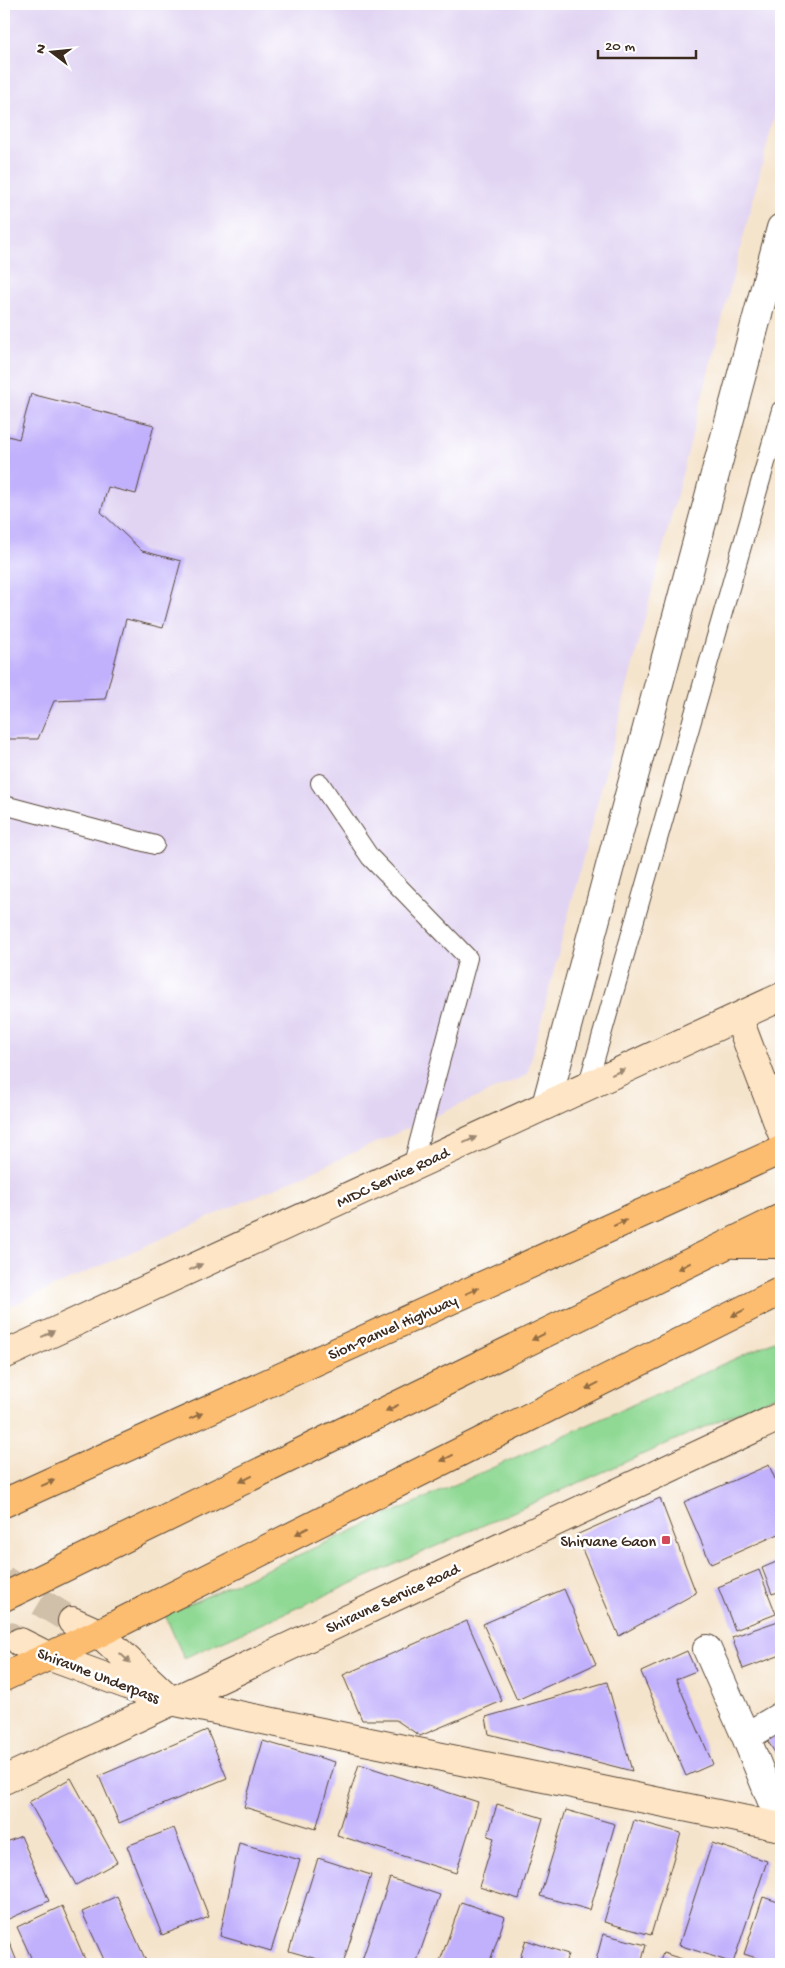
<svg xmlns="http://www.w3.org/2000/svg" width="785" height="1968" font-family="'Gochi Hand',sans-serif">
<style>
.built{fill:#e1d4f3}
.green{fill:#90d994;stroke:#668259}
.building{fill:#c1b0fc}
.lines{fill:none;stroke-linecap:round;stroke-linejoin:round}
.secondary-tunnel{stroke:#d0bfa9;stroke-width:28;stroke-dasharray:28 14;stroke-linecap:butt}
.lane-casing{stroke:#574638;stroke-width:20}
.street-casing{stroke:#574638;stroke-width:30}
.secondary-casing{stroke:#574638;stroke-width:30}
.highway-casing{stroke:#574638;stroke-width:30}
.lane{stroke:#fff;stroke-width:18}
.street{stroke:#fff;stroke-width:28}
.secondary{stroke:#fee5c5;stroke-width:28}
.highway{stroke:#fcbd6f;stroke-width:28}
.oneway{fill:#9c8872}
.oneway2{fill:#926c42}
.poi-dot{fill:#d1495b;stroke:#fff;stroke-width:2}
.labels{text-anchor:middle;stroke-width:5;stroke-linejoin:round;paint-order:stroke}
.street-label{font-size:16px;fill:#3b2a1e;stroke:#fff}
.poi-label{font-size:16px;fill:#3b2a1e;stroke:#fff;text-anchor:end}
</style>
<rect width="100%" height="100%" fill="#fff"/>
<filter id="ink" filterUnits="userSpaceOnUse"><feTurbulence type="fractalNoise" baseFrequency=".02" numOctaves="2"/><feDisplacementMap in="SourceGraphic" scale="10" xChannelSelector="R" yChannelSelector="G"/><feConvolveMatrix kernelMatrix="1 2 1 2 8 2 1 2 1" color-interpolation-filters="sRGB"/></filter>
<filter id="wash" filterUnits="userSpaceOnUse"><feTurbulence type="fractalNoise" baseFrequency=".0096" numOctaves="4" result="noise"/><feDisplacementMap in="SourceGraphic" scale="20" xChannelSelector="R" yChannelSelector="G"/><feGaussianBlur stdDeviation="1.12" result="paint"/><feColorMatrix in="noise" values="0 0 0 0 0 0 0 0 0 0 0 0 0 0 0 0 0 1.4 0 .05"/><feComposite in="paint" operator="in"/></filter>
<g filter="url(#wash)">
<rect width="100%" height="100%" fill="#f5e4cc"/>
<path class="built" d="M4,4H781V91L527,1075L4,1309Z"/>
<path class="green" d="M781,1338V1393L184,1658L165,1615Z"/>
<g id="blocks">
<path class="building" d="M31,394L154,425L136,494L108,487L101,512L142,551L181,561L163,628L126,619L105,699L54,701L38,739H4V452L8,436L19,439Z
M769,1465L781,1493V1533L711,1564L684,1502Z
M660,1498L696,1593L619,1636L576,1535Z
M781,1560V1591L772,1594L762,1568Z
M759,1570L776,1614L735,1630L718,1587Z
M564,1589L596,1664L517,1700L483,1624Z
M781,1620V1655L743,1669L732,1637Z
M467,1621L502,1701L420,1736L396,1720H362L343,1675Z
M687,1651L696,1671L676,1679L713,1764L686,1776L641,1672Z
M607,1682L632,1771L489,1734L486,1717Z
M207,1730L227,1778L119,1823L99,1776Z
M781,1731V1762L767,1740Z
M263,1741L335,1762L316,1829L244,1807Z
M359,1764L478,1802L456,1873L337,1835Z
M71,1778L117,1862L76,1885L29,1802Z
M497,1804L543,1818L519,1899L479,1887L494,1838L488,1836Z
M566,1810L615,1824L590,1910L540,1896Z
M634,1820L681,1833L651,1935L604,1922Z
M174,1828L209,1917L162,1935L127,1846Z
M21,1836L49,1901L4,1921V1843Z
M239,1843L300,1860L271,1951L220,1936Z
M712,1843L767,1861L733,1963L679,1945Z
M318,1858L371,1875L343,1964H334L289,1951Z
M390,1878L440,1895L416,1964H374L362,1960Z
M117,1896L146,1961L139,1964H106L82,1912Z
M763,1897L781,1903V1964H775L744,1954Z
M461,1902L505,1917L489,1964H439Z
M62,1906L87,1964H34L17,1927Z
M603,1934L646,1945L641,1964H595Z
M8,1939L18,1964H4V1940Z
M526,1940L568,1954L565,1964H518Z
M663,1953L698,1964H659Z"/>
</g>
</g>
<g filter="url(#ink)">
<use href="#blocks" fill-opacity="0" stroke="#574638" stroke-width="1"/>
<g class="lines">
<path class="secondary-tunnel" d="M4,1580L72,1621
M4,1633L20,1642"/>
<g class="lane-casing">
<path id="lane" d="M320,783L370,857L468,958L412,1167
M4,805L155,845
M587,1087L781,410"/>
</g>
<g class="street-casing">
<path id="street" d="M546,1105L781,228
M707,1649L746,1737L781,1824
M746,1737L781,1716"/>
</g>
<g class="secondary-casing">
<path id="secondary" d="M738,1017L781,1131
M4,1355L781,997
M72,1621L99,1633L163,1693
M20,1642L48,1656L171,1701L781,1827
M4,1780L781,1416"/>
</g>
<g class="highway-casing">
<path id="highway" d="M735,1244H781
M4,1503L781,1150
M4,1597L781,1218
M4,1677L99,1633L781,1291"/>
</g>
<use href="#lane" class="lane"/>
<use href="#street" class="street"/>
<use href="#secondary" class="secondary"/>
<use href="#highway" class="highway"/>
</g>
<defs><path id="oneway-solid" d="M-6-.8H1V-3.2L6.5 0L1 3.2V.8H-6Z" transform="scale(1.25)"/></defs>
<g class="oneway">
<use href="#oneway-solid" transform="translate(618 1072) rotate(-24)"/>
<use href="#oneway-solid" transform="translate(470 1140) rotate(-25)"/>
<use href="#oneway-solid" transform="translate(196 1267) rotate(-25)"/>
<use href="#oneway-solid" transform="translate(48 1334) rotate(-25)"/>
<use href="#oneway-solid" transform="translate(125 1658) rotate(43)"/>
</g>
<g class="oneway2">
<use href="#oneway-solid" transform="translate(620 1223) rotate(-24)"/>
<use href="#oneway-solid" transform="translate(684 1266) rotate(154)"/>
<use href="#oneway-solid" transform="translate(472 1291) rotate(-24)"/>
<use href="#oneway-solid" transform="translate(738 1313) rotate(153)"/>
<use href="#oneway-solid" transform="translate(538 1337) rotate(154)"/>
<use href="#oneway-solid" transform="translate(592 1386) rotate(153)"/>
<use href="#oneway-solid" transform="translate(392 1408) rotate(154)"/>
<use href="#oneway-solid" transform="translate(196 1416) rotate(-24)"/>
<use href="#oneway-solid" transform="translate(447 1458) rotate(153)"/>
<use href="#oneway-solid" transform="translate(246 1479) rotate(154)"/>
<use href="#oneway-solid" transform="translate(48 1483) rotate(-24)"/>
<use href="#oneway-solid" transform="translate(302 1531) rotate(153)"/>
</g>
</g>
<rect class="poi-dot" x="661" y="1535" width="10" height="10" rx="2.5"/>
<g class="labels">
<g class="street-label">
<text transform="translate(392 1176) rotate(-25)" y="6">MIDC Service Road</text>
<text transform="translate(392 1326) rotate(-24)" y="6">Sion-Panvel Highway</text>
<text transform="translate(392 1597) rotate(-25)" y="6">Shiravne Service Road</text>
<text transform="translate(99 1674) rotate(21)" y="6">Shiravne Underpass</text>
</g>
<g class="poi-label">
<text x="656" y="1546">Shirvane Gaon</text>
</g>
</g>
<rect width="785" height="1968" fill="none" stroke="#fff" stroke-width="20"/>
<g transform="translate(52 52) rotate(286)" stroke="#ffffff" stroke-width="4" paint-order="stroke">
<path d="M0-4L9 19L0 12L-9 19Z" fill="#3b2a1e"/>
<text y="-8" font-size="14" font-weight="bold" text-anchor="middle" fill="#3b2a1e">N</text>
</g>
<path d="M598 50v8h98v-8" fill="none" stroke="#3b2a1e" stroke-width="2.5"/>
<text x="605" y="50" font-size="15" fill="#3b2a1e" stroke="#ffffff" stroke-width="4" paint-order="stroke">20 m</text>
</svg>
